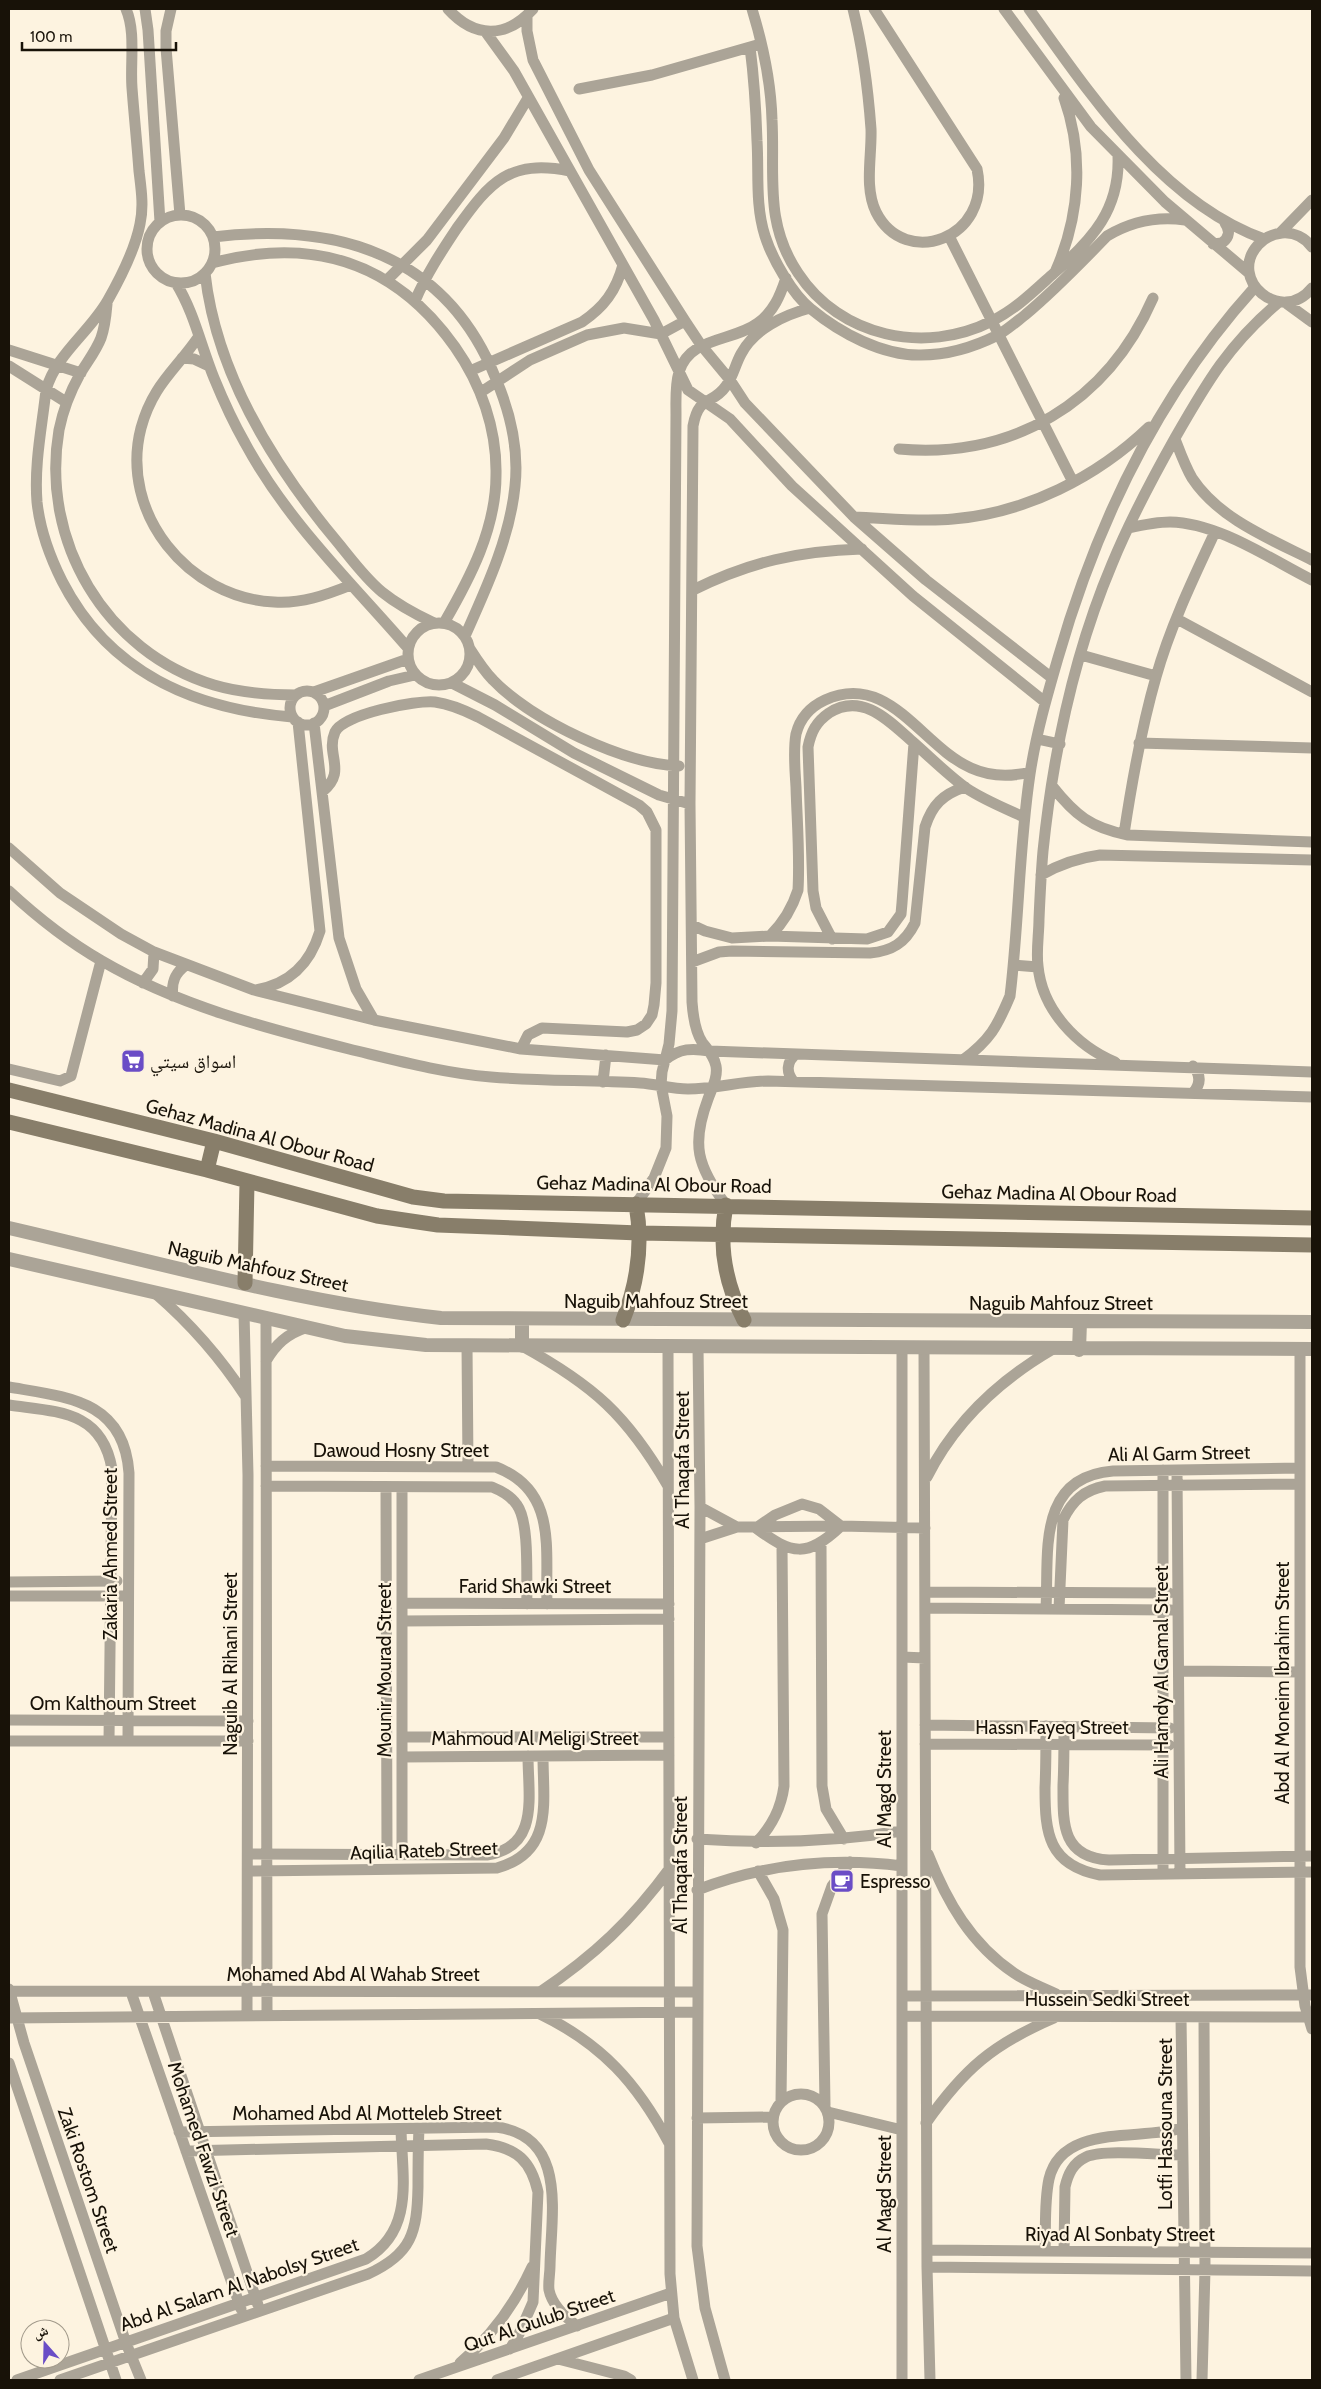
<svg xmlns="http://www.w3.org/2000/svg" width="1321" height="2389" font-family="Cabin,'Noto Naskh Arabic',sans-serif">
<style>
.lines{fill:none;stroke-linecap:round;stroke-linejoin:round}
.minor{stroke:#aba497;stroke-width:11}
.tertiary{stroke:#aba497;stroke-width:14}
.secondary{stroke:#887e6a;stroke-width:15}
.labels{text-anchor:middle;stroke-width:4.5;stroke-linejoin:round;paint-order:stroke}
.poi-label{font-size:19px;fill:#181208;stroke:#fdf3e0;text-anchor:start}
.street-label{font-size:19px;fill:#181208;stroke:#fdf3e0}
</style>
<rect width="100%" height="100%" fill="#fdf3e0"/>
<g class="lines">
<path class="minor" d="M126,9C136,32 130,63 132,88C134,115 137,143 139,171C141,188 144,206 140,224C135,250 121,277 108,300C90,332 56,354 46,390C42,427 34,464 37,502C40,530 50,557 62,581C109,673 194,709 292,717
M145,9L148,30L160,222
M171,9L166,31V48L180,215
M448,9C475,39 507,38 533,9
M752,9C763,45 771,82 772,120C775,175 764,223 798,273C840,337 925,355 992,321C1016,309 1034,291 1054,273C1093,239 1120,209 1118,156
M853,9C863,49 868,88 871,129C872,156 864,187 876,212C905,270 992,238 977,169L874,9
M1004,9L1091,127L1165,202L1249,273
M1029,9C1090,94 1162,203 1264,239
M527,17V31L533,60L589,170L685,321L701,345L730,380L745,403L854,517L926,580L1052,678
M485,31L514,71L654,320L688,390L730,419L792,486L913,596L1045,702
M750,47C754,78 756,110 757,141C759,172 755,205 765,236C772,258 792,294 811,309C840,333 883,356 921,355C947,355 974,347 998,335C1007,330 1016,322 1025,315C1054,291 1081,263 1107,236C1132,221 1157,216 1185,220
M579,89L652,75L757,45
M147 249a34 34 0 1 1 68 0a34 34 0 1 1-68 0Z
M1280,233L1312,200
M949,236L1073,482
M213,237C337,222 446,254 496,379C510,412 519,449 515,486C510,538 486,589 465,636
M1213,244L1222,243C1230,237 1230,230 1225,223
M1312,247C1305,238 1294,232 1282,233C1273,234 1264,238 1258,245C1227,279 1281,326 1312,288
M212,263C312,236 395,262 455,347C481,384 497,429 496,475C496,529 470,578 444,623
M1056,270C1080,215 1084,154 1064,98
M205,273C216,373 275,468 339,544C352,560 366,579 382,592C398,605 415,614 434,623
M387,280L427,240L504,138L528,98
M176,283C194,312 201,346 214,378C223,400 233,422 245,443C287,521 350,581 408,648
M415,301C426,275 441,252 457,228C490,182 509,159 570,171
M1286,303L1312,322
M107,304C106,316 105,327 101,338C96,351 87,362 80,374C70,392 63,410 59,430C40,541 105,652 214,685C241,693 268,695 296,695
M199,336C176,370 153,384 141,428C119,513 188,598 274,602C301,604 326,595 351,585
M9,350L81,373
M182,358L194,359L209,366
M9,366L66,402
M470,371L582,322C604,307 616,291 623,265
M481,392L530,360L587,335L624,328L661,334L685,321
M1175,439C1180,452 1185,466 1192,478C1219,519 1270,539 1312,560
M899,449C1013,459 1107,403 1153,298
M854,517C886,518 920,522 953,519C1026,513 1097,477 1149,427
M1128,528C1142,525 1156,522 1170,522C1219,523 1270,559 1312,580
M693,590C750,562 798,551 862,549
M1177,619L1312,692
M408 654a31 31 0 1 1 62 0a31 31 0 1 1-62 0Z
M470,649C477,660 484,671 493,680C531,720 624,764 679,766
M1081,655L1156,676
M452,683L495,705L574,753L659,795L690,804
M290 708a17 17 0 1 1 34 0a17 17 0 1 1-34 0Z
M314,692L408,659
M324,706L389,681L415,675
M314,723L339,938L356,989L374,1020
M1037,739L1060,744
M1139,743L1312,748
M1052,786C1075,815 1091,828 1128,835L1312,842
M322,792C348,771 325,755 335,732C343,714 416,700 435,702C450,704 464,710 478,717L639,805L647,812L656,830V983L654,1005L652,1015L646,1024L637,1030L627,1032L542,1028L528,1035L521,1049
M1124,834C1132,781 1141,729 1156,677C1170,627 1193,579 1215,532
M9,848L60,893L121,934L154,952L254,990L374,1020L521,1049L665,1060C680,1048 692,1048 710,1051L1312,1072
M1041,875C1060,864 1077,858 1100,855L1312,860
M9,891C37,917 69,942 102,961C177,1005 265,1028 349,1049C395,1060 443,1073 491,1077C540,1081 590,1080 640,1083C656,1084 672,1089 688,1089C715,1089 741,1081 768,1081L1312,1097
M692,925L705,931L732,938L770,936L867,939L888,932L901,914L902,903L914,743
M770,936C784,922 792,909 798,890C800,856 797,821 796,787C795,769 793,751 796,734C800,718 810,707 825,700C889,671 921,746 971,768C991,777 1010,777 1030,772
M832,939L816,908L813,891L808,747C811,732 816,722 829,713C863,691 891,723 914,743C931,758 948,775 966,788C984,800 1004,808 1024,817
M692,962L719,952L732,951L870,953C892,951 905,943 915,923L925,827C932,805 943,794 965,787
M1014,965L1038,967
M143,983L153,969L154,952
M256,990C290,984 310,964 320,931L298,722
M173,996C171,982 175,973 186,965
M963,1060C990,1040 997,1027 1010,996C1019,922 1019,847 1030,774C1036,734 1047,696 1058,658C1097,522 1160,392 1255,287
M1115,1062C1077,1046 1042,1010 1038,966C1036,951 1039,934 1039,919C1040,896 1041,874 1043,851C1053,754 1074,654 1112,564C1130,520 1152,479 1175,438C1207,382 1229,344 1279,302
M1193,1066C1201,1075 1201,1084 1193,1093
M9,1069L60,1081L71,1076L101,961
M603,1082L606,1055
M794,1082C786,1073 786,1062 796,1054
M636,1204L654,1178L666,1148L667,1116L661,1085L662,1072L669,1044L672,1011L676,414C676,401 675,385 679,372C690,336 733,342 758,323C774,311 780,296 786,278
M726,1205C697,1166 691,1144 708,1099C712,1088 718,1077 716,1066C714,1056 708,1050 702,1042C695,1031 693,1016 692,1002L690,804L693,426C699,394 712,406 726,386C733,377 735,365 741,354C754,329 784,315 810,308
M155,1293C191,1324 220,1357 246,1397
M244,1313L248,1475L247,2016
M266,1318L267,2015
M467,1345L468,1467
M522,1346C593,1385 627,1415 668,1486
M668,1347L670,2274L674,2318L693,2380
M698,1347L700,1507L697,2246L705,2308L725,2380
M924,1349L927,2267L930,2380
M1300,1349V1967L1305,2006L1312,2029
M266,1361C276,1344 287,1334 305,1328
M9,1387C67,1397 124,1400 129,1473L128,1741
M9,1405C57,1412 102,1410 112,1469L109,1741
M266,1466L496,1467C558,1491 545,1549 547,1604
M1177,1470L1180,1874
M927,1477C955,1421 998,1381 1053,1349
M266,1486L492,1487C502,1491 511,1496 517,1505C530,1523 526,1580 527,1604
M386,1487L387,1854
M402,1487V1854
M802,1504L819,1509L841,1526C807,1558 792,1555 756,1528L775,1515Z
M700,1507L737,1527
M700,1539L737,1527L841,1526L925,1528
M821,1543L822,1786L826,1809L844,1839
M9,1582L117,1581
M925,1592L1169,1593
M9,1596H128
M402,1603L669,1604
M925,1608L1171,1610
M1046,1609C1049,1553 1036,1477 1113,1471L1300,1468
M1059,1609L1063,1520C1072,1501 1084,1490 1105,1486L1300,1484
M402,1621L669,1619
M902,1657L925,1658
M1179,1671L1300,1672
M9,1720L248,1721
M925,1725L1170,1728
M1046,1726C1046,1747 1046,1767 1045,1788C1045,1833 1048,1865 1100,1875L1312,1872
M1064,1726C1064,1746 1064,1766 1063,1785C1063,1823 1061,1857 1109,1860L1312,1856
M402,1737H669
M9,1741H248
M925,1744L1169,1745
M402,1757L669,1755
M697,1839C766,1844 833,1842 902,1831
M756,1843C772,1826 781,1809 784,1786L782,1546
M248,1854L487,1855C540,1847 528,1796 528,1756
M928,1854C947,1902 971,1944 1014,1973C1027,1982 1042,1987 1056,1994
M248,1871L497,1868C554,1852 543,1803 543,1756
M758,1871L774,1899L783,1930L781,2102
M1163,1874V1470
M697,1890C764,1864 831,1857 902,1866
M9,1989L24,2043L126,2343L141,2380
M9,1991L697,1992
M131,1992L241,2309
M153,1992L258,2305
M540,1992C594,1956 632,1920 670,1868
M902,1996L1312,1995
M540,2014C602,2044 637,2083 669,2143
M902,2016L1312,2017
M1181,2017L1186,2380
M9,2018L697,2012
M9,2063L116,2380
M773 2122a28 28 0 1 1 56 0a28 28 0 1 1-56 0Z
M825,2105L822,1914L832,1886L850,1862
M828,2112L902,2130
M697,2118L773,2117
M926,2123C964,2069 993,2044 1054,2018
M179,2132L496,2127C568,2136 551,2214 550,2266C550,2274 548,2282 549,2290C552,2305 565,2317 577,2326
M186,2151L486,2144C517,2148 531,2161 538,2192L533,2302L519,2334L510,2349
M927,2250L1312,2253
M1045,2251C1046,2228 1044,2202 1049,2179C1062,2123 1140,2141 1182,2128
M1064,2251L1065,2187C1068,2174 1073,2163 1086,2157C1104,2149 1160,2155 1182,2155
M927,2267L1312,2271
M558,2359L624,2376L631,2380
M460,2363C492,2336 514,2306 532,2267
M17,2380L366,2259C415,2230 402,2177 401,2129
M60,2380L368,2274C412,2254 417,2232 418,2187C418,2168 418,2148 419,2129
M419,2380L671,2293
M497,2380L674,2318
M902,2380V1348
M1202,2380L1205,2270L1204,2017"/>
<path class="tertiary" d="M9,1228C152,1261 295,1302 441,1318L1312,1322
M9,1259L345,1336L426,1345L1312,1349
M522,1319V1346
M1079,1350L1080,1322"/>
<path class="secondary" d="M9,1090L214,1141L413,1197L444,1201L1312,1218
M9,1122L207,1170L377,1216L438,1225L639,1233L1312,1245
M207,1170L214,1141
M726,1205C718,1246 725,1283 744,1320
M245,1283L247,1182
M623,1320C638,1282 643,1244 636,1204"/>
</g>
<defs>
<g id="supermarket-square" transform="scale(1.25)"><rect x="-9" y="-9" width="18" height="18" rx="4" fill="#6a4dc6" stroke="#fdf3e0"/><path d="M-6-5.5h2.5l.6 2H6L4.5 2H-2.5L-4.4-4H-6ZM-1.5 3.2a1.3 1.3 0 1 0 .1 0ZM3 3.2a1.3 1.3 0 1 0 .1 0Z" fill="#fff"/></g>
<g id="cafe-square" transform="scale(1.25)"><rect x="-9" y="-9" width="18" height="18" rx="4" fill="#6a4dc6" stroke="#fdf3e0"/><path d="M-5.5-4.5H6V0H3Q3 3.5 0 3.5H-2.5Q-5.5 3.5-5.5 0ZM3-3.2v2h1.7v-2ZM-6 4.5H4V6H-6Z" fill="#fff"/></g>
</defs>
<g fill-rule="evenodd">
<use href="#supermarket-square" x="133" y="1061"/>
<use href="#cafe-square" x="842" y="1881"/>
</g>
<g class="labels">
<g class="poi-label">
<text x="150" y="1068">اسواق سيتي</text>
<text x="860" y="1888">Espresso</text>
</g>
<g class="street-label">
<text transform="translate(260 1135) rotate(15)" y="7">Gehaz Madina Al Obour Road</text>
<text transform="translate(654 1184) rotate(1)" y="7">Gehaz Madina Al Obour Road</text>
<text transform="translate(1059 1193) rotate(1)" y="7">Gehaz Madina Al Obour Road</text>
<text transform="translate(258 1266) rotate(12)" y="7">Naguib Mahfouz Street</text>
<text x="656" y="1308">Naguib Mahfouz Street</text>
<text x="1061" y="1310">Naguib Mahfouz Street</text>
<text x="401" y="1457">Dawoud Hosny Street</text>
<text transform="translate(1179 1453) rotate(-1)" y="7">Ali Al Garm Street</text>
<text transform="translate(682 1460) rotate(-90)" y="7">Al Thaqafa Street</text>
<text transform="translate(110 1554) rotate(-90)" y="7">Zakaria Ahmed Street</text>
<text x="535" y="1593">Farid Shawki Street</text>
<text transform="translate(230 1664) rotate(-90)" y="7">Naguib Al Rihani Street</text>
<text transform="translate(384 1670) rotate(-90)" y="7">Mounir Mourad Street</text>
<text transform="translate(1161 1672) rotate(-90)" y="7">Ali Hamdy Al Gamal Street</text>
<text transform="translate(1282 1683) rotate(-90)" y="7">Abd Al Moneim Ibrahim Street</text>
<text x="113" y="1710">Om Kalthoum Street</text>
<text x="1052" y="1734">Hassn Fayeq Street</text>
<text x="535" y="1745">Mahmoud Al Meligi Street</text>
<text transform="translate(884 1789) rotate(-90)" y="7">Al Magd Street</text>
<text transform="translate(424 1850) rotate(-2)" y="7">Aqilia Rateb Street</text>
<text transform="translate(680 1865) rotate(-90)" y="7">Al Thaqafa Street</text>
<text x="353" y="1981">Mohamed Abd Al Wahab Street</text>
<text x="1107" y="2006">Hussein Sedki Street</text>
<text x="367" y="2120">Mohamed Abd Al Motteleb Street</text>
<text transform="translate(1165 2124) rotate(-90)" y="7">Lotfi Hassouna Street</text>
<text transform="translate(204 2149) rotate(71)" y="7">Mohamed Fawzi Street</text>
<text transform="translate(89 2180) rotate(71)" y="7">Zaki Rostom Street</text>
<text transform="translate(884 2194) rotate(-90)" y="7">Al Magd Street</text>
<text x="1120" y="2241">Riyad Al Sonbaty Street</text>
<text transform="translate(239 2284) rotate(-19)" y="7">Abd Al Salam Al Nabolsy Street</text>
<text transform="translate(539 2320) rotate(-19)" y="7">Qut Al Qulub Street</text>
</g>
</g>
<rect width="1321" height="2389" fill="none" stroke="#181208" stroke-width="20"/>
<g transform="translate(45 2344) rotate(340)"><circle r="24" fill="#fdf3e0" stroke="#a1998a"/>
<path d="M0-4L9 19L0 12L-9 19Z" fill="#6a4dc6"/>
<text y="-8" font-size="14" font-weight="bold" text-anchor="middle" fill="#181208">ش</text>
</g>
<path d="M22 42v8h154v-8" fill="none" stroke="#181208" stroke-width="2.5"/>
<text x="30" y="42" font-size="15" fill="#181208" stroke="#fdf3e0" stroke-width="4" paint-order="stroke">100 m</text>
</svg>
